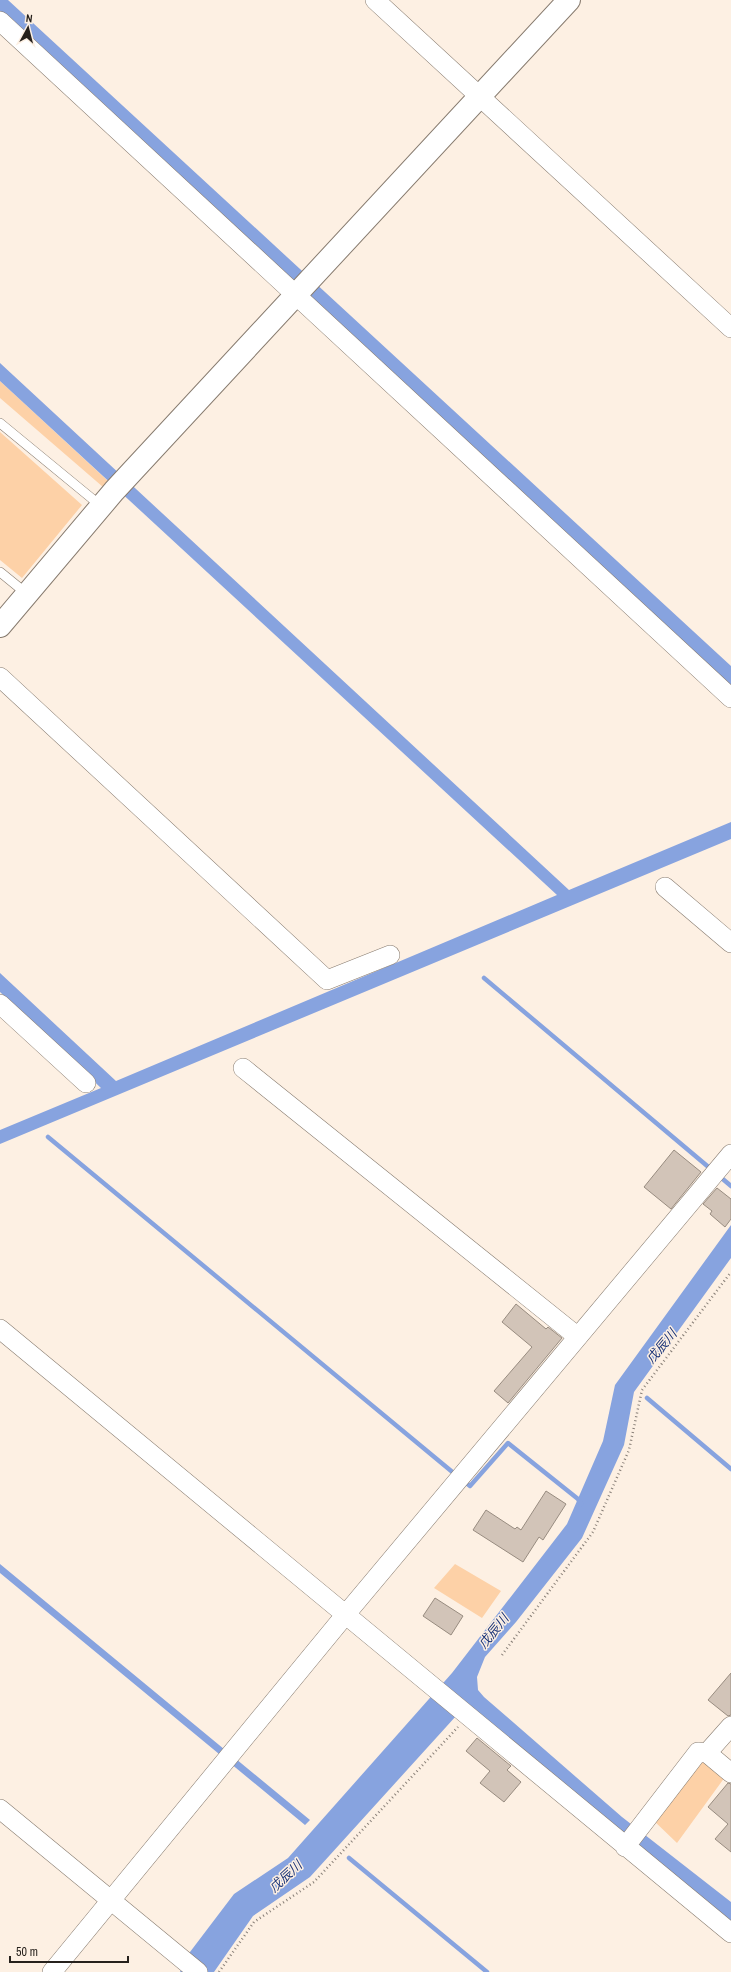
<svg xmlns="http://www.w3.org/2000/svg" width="731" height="1972" font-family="'Archivo Narrow','Noto Sans JP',sans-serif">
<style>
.green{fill:#fdd1a7}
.water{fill:#87a3df}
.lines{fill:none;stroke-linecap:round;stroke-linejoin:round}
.stream{stroke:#87a3df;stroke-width:4.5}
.building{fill:#d2c4b8;stroke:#988c80}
.lane-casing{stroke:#877b6f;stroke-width:10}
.street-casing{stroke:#877b6f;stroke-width:20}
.secondary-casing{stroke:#877b6f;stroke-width:24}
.path{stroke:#8a8179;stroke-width:2.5;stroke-dasharray:1 3;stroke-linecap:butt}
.lane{stroke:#fff;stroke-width:9}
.street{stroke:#fff;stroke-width:19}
.secondary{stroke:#fff;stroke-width:22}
.labels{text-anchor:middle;stroke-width:3;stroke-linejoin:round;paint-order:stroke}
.water-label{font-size:13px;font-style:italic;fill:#183277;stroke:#fdf0e3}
</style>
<rect width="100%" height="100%" fill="#fdf0e3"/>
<path class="green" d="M0,381L108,481L103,487L0,398Z
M0,432L82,505L22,578L0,560Z
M455,1564L501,1591L482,1618L434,1588Z
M702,1759L725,1777L677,1843L652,1819Z"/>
<path class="water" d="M0,0H8L731,666V689L0,12Z
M0,363L569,890L731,822V839L0,1144V1130L101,1088L0,992V973L116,1081L557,895L0,381Z
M731,1225V1258L634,1392L624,1445L582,1538L516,1622L485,1657L477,1677L478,1690L484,1697L622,1817L731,1902V1926L466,1705L310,1877L253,1916L214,1972H180L190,1952L234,1894L288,1858L452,1673L567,1524L603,1441L615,1385Z
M0,1564L310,1820L305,1825L0,1573Z"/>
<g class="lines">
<path class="stream" d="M484,978L712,1170
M48,1137L456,1475
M718,1175L731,1186
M647,1398L731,1469
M464,1481L470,1486L508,1443L578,1499L581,1504
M349,1858L487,1972"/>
</g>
<path class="building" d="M674,1150L701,1172L671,1209L644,1187Z
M717,1188L731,1199V1219L725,1227L710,1214L712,1211L703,1204Z
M516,1304L546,1329L548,1327L562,1338L508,1403L494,1391L532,1347L502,1322Z
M546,1491L566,1504L543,1540L539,1537L523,1562L473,1530L486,1510L515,1529L517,1527L521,1530Z
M435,1598L463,1616L451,1635L423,1616Z
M731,1673V1715L728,1716L708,1700Z
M477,1738L511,1766L507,1770L521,1782L504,1802L480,1783L490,1771L466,1751Z
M728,1783L731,1784V1852L715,1839L728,1824L708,1807Z"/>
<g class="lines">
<g class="lane-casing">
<path id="lane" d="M0,423L101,506
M0,572L27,594"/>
</g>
<g class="street-casing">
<path id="street" d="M375,0L731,328
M0,21L731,698
M0,677L327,980L390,955
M665,887L731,943
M0,1004L86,1083
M243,1068L578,1337
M0,1329L731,1933
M707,1753L731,1726
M0,1809L198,1972
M625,1847L698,1752L707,1753L731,1773
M52,1972L346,1614L731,1154"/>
</g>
<g class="secondary-casing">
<path id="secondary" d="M0,626L114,491L569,0"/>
</g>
<path class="path" d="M502,1655L593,1532L629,1450L642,1390L731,1272
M219,1972L254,1922L314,1882L458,1727"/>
<use href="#lane" class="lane"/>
<use href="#street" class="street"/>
<use href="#secondary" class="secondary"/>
</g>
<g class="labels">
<g class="water-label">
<text transform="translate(661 1346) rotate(-50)" y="5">戊辰川</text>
<text transform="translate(493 1631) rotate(-51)" y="5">戊辰川</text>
<text transform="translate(285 1876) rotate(-43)" y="5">戊辰川</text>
</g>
</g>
<g transform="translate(28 28) rotate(7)" stroke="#fdf0e3" stroke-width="3" paint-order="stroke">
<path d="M0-3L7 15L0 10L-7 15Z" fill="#26211c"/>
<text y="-6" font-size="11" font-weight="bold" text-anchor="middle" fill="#26211c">N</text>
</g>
<path d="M10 1956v6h118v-6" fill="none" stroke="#26211c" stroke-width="2"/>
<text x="16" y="1956" font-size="12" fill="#26211c" stroke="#fdf0e3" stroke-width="3" paint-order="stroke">50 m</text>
</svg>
